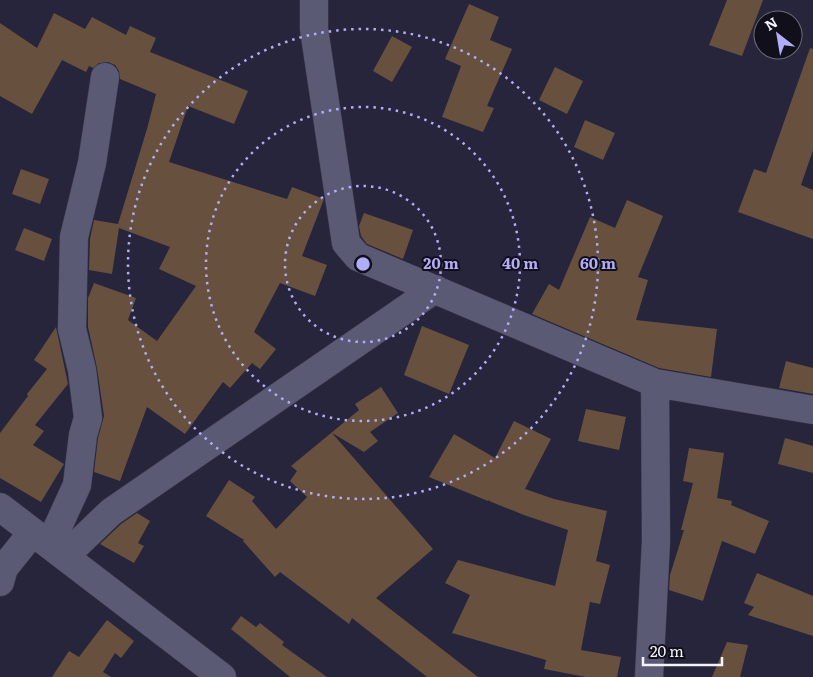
<svg xmlns="http://www.w3.org/2000/svg" width="813" height="677" font-family="Literata,serif">
<style>
.building{fill:#68503e}
.lines{fill:none;stroke-linecap:round;stroke-linejoin:round}
.minor-casing{stroke:#414052;stroke-width:29}
.minor{stroke:#5a5a75;stroke-width:28}
.ring{fill:none;stroke:#b2adf9;stroke-width:2.5;stroke-dasharray:2.5 5}
.centre{fill:#b2adf9;stroke:#100f1a;stroke-width:2.5}
.ring-label{font-size:15px;text-anchor:middle;font-weight:bold;fill:#b2adf9;stroke:#100f1a;stroke-width:4;stroke-linejoin:round;paint-order:stroke}
</style>
<rect width="100%" height="100%" fill="#26253c"/>
<path class="building" d="M727,0H763L742,56L709,45Z
M469,4L499,17L490,40L512,49L487,106L494,108L483,132L442,117L461,66L445,59Z
M54,13L85,29L92,17L126,35L130,26L156,38L150,52L248,91L234,124L188,106L169,162L287,199L292,187L324,199L302,256L327,265L315,296L280,283L254,332L276,349L260,369L252,363L230,388L223,382L185,434L147,407L120,481L94,472L98,438L104,416L97,368L88,327V298L94,283L136,298L128,320L157,341L196,286L159,269L170,247L119,228L112,274L89,270L90,239L94,220L118,224L147,129L156,94L120,79L119,71L115,65L108,62L99,63L93,68L89,66L86,72L62,60L32,114L0,96V23L37,48Z
M392,36L412,47L392,82L373,71Z
M810,48L813,49V150L801,185L813,190V239L738,212L754,169L766,173Z
M555,67L583,81L567,114L539,100Z
M585,120L615,133L603,160L574,147Z
M21,169L49,179L40,204L12,194Z
M627,200L663,216L638,277L648,280L636,320L717,329L711,377L659,368L532,314L549,284L559,290L590,217L615,228Z
M364,213L413,230L403,259L367,244L361,236L359,226Z
M24,228L52,239L44,261L15,250Z
M422,326L469,345L449,394L404,375Z
M56,327L68,384L35,425L44,431L33,445L64,464L41,502L0,478V433L28,396L27,394L47,369L34,360Z
M786,361L813,368V394L779,388Z
M381,387L398,413L370,432L378,441L364,452L332,433L433,549L376,598L478,677H427L352,618L349,624L280,572L275,577L243,541L244,540L206,516L229,480L255,497L252,501L276,529L307,497L290,481L297,471L291,466L359,410L355,404Z
M586,409L626,417L619,450L578,441Z
M514,421L551,439L525,489L554,499L607,511L596,561L610,565L600,604L590,602L581,650L621,657L617,677H586L544,669L546,660L452,633L470,595L445,583L458,560L555,586L568,530L524,515L489,501L490,499L488,501L429,477L454,434L495,458Z
M785,438L813,446V473L778,464Z
M689,448L724,453L717,498L732,501L731,505L769,521L755,554L722,541L703,601L669,590L670,575L684,530H681L693,483L683,481Z
M137,513L150,521L138,543L144,546L134,563L100,544L121,524Z
M757,573L813,596V636L748,615L754,607L744,603Z
M241,616L256,627L260,623L284,642L282,645L327,677H290L231,629Z
M107,620L134,641L121,658L115,653L103,672L111,677H52L69,651L79,657Z
M727,642L748,645L740,677H712Z"/>
<g class="lines">
<g class="minor-casing">
<path id="minor" d="M314,0V29L346,243L358,257L655,383L813,410
M0,507L222,677
M50,544L77,485L83,435L88,418L82,370L72,329L74,237L92,163L105,77
M65,556L111,512L435,289
M0,582L4,568L32,533
M649,677L656,541L655,383"/>
</g>
<use href="#minor" class="minor"/>
</g>
<g class="ring">
<circle cx="363" cy="264" r="78"/>
<circle cx="363" cy="264" r="157"/>
<circle cx="363" cy="264" r="235"/>
</g>
<circle cx="363" cy="264" r="8" class="centre"/>
<g class="ring-label">
<text x="441" y="269">20 m</text>
<text x="520" y="269">40 m</text>
<text x="598" y="269">60 m</text>
</g>
<g transform="translate(778 35) rotate(329)"><circle r="24" fill="#100f1a" stroke="#6a6a74"/>
<path d="M0-4L9 19L0 12L-9 19Z" fill="#b2adf9"/>
<text y="-8" font-size="14" font-weight="bold" text-anchor="middle" fill="#f2f3fc">N</text>
</g>
<path d="M643 657v8h79v-8" fill="none" stroke="#f2f3fc" stroke-width="2.5"/>
<text x="650" y="657" font-size="15" fill="#f2f3fc" stroke="#100f1a" stroke-width="4" paint-order="stroke">20 m</text>
</svg>
